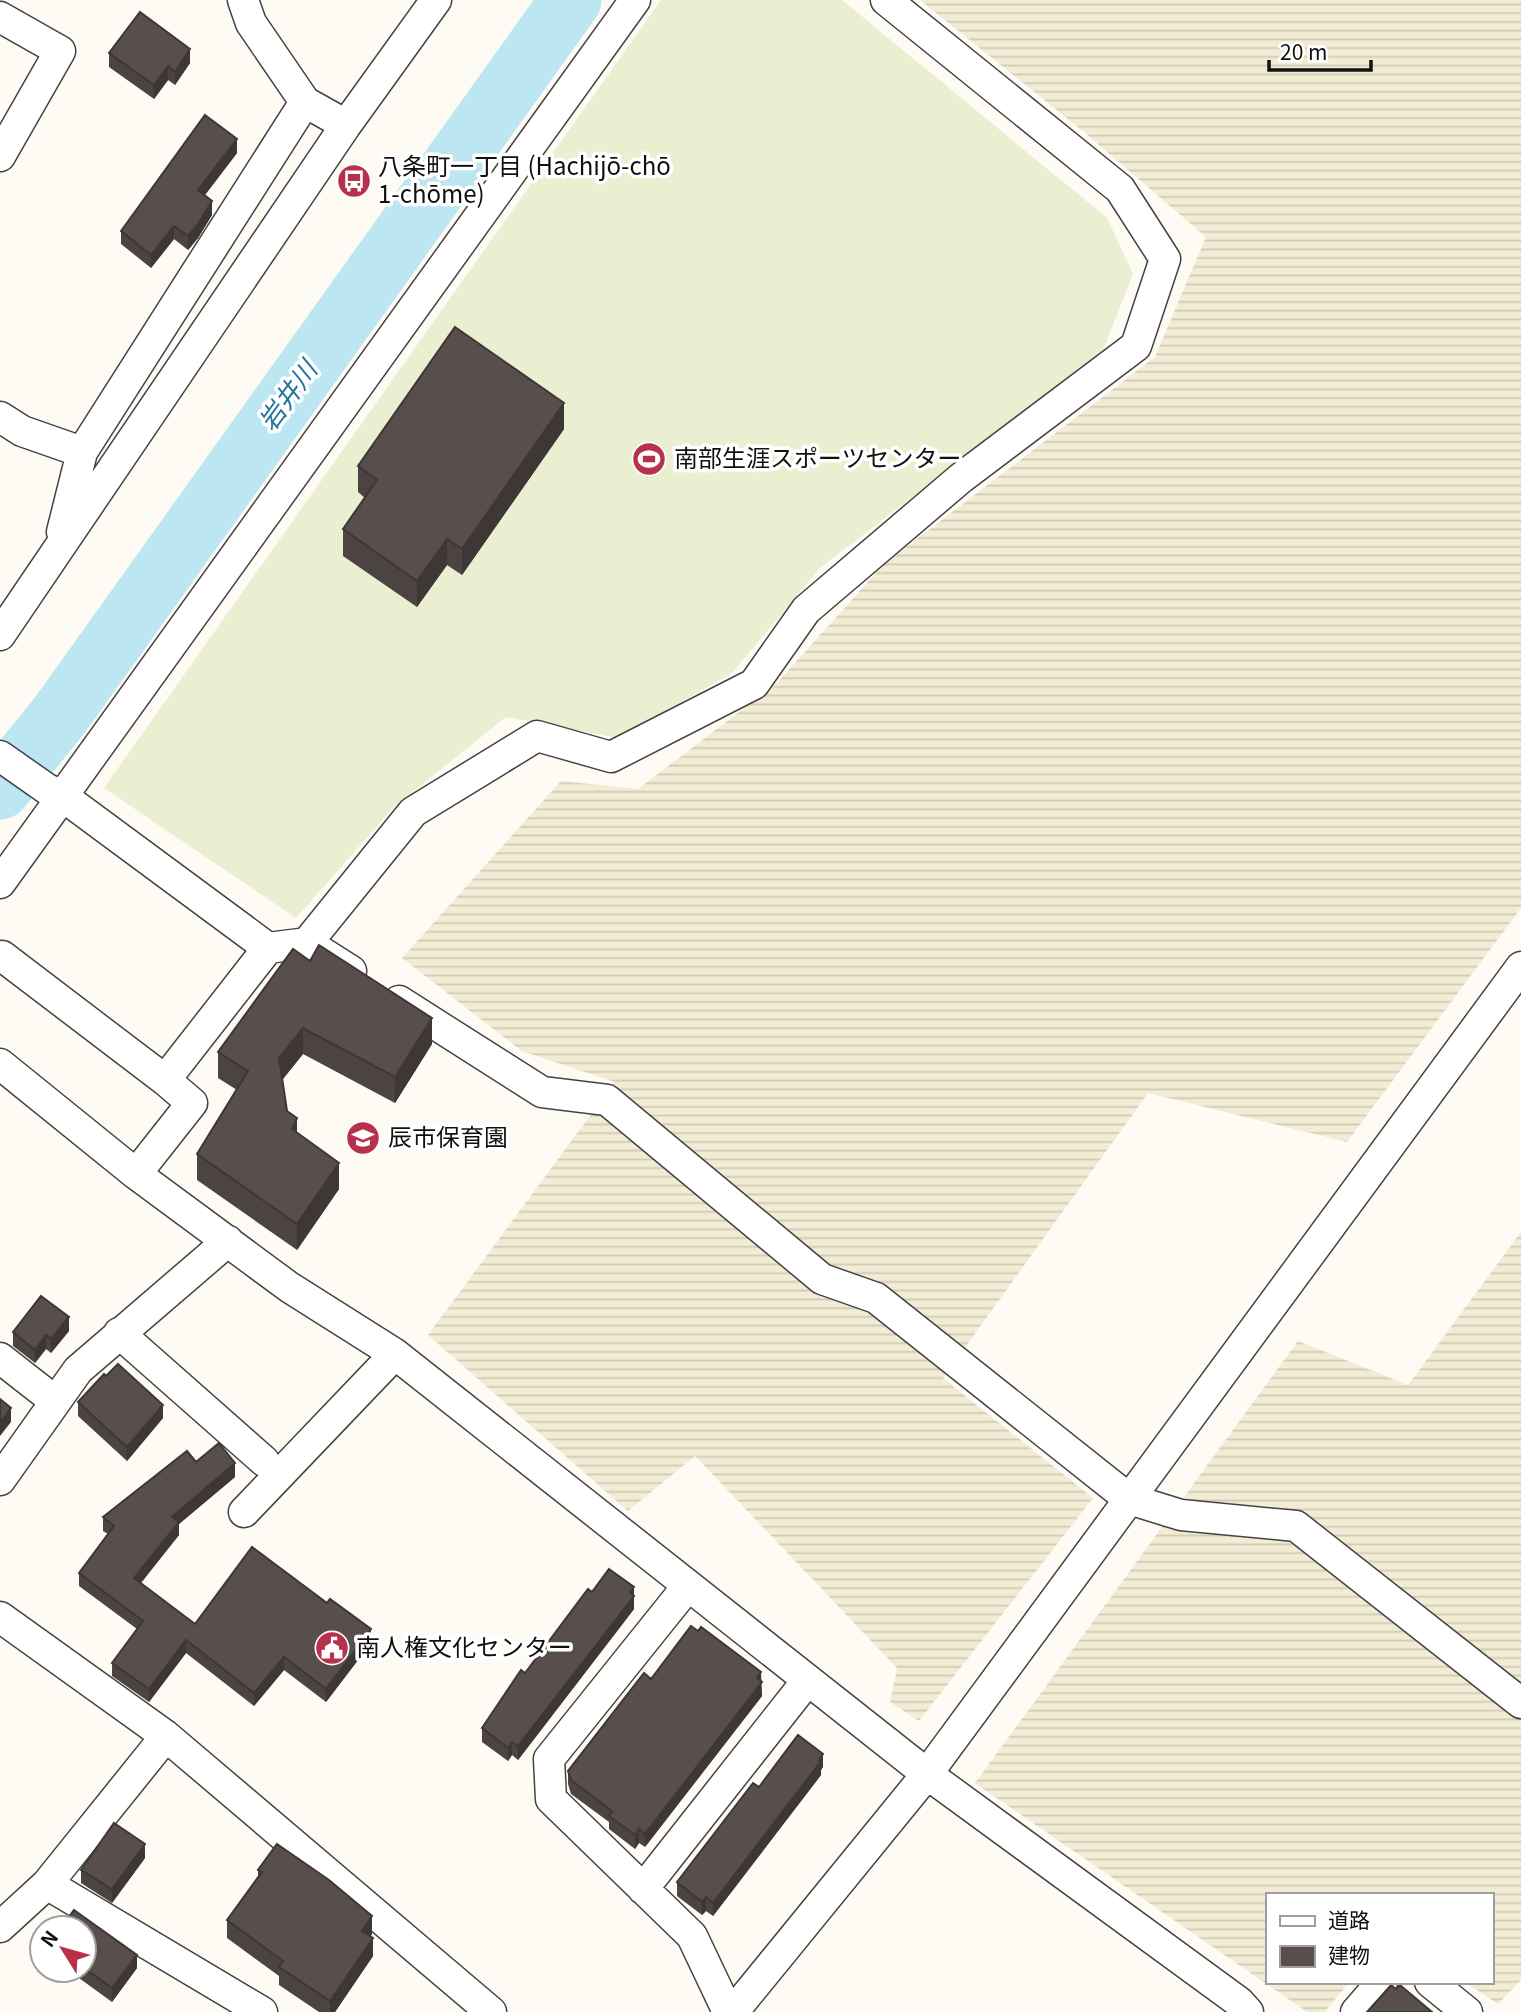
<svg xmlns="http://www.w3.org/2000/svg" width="1521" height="2012" font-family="Georgia,'Noto Sans JP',serif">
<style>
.farmland{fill:url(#farmland-rules)}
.pitch{fill:#e9efd0}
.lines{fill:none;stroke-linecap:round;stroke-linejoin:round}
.river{stroke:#bbe6f2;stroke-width:61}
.minor-casing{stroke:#434343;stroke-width:33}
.minor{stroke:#fff;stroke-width:30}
.wall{fill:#4c4442}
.shaded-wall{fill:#3e3736}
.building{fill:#584f4d;stroke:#3e3736;stroke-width:2}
.labels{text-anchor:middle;stroke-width:7;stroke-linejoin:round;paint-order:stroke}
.poi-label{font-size:24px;fill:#101010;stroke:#fff;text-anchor:start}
.water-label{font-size:26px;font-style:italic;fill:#21779a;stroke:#fff}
</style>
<defs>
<pattern id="farmland-rules" width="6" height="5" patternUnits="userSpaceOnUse" patternTransform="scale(1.75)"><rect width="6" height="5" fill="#f3ecd5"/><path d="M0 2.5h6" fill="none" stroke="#cfc9b6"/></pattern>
</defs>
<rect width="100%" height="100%" fill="#fefaf4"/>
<path class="farmland" d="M920,0H1521V908L1347,1142L1148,1093L943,1378L1093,1498L919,1721L890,1702L897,1668L695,1456L628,1511L428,1335L615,1082L522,1051L402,958L561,781L638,789L777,683L883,565L1155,357L1206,237L1084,132Z
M1521,1232V1980L1498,2004L1465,1982H1491V1895H1267V1982H1349L1325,2012H1307L975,1783L1298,1341L1408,1385Z"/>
<path class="pitch" d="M661,0H842L1107,218L1133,274L1103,350L820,568L732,673L619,738L506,717L393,808L296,918L104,788Z"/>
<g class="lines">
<path class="river" d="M0,789L60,715L571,0"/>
<g class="minor-casing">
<path id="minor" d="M243,0L251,23L305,102L346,125
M0,17L60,51L0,156
M0,417L22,431L82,452
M62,532L82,452L305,102
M0,635L346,125L436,0
M0,756L47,789L61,795L268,948L307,943L351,971
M0,883L635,0
M307,943L413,812L537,736L611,757L754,684L806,610L961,478L1136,346L1165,259L1120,189L886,0
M2,956L165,1080
M399,1001L542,1092L607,1100L822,1279L876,1298L1129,1499L1181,1515L1296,1526L1521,1703
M0,1064L136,1174L289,1287L395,1354L927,1774L1239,2002L1248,2012
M136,1174L192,1103L165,1080L268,948
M119,1333L264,1461
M0,1358L55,1401
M0,1480L78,1370L228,1241
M244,1512L395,1354
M687,1587L549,1759L551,1799L692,1936L728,2012
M0,1617L166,1736L491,2012
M47,1884L262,2012
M643,1889L807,1681
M0,1927L47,1884L166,1736
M1430,1982L1467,2012
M733,2012L927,1774L1521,967
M1356,2012L1382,1982"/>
</g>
<use href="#minor" class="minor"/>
</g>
<path class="wall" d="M109,53L190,63L175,85L168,80L154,99L109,67Z
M237,153L205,195L212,215L198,238L188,250L174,239L151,268L121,244V231Z
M564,429L462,575L447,565L417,607L343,556V529L365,498L358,492V466Z
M310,961L432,1044L395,1103L303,1054L282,1080L287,1111L297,1133L339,1189L297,1250L197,1180V1154L237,1090L218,1078V1052Z
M69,1331L51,1353L46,1349L35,1363L13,1346V1332Z
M78,1402L163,1418L127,1461L78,1416Z
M196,1462L235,1477L179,1524V1535L140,1583L195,1624L371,1643L326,1702L284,1670L254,1706L186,1653L149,1702L112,1676V1663L137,1629L79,1586V1573L108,1534L103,1531V1517Z
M592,1592L634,1595V1609L518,1760L512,1755L508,1761L482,1742V1728Z
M651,1679L761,1682L762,1696L645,1847L639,1843L635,1849L609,1829V1822L571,1794L568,1784V1771Z
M823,1767L821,1770V1775L713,1916L706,1911L702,1915L677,1896V1882L759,1787Z
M145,1858L112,1903L81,1883V1870Z
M258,1870L372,1934L370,1937L373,1956L335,2012H319L279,1985V1976L227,1938V1920L258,1876Z
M84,1928L137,1968L112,2002L68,1970H84Z"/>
<path class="shaded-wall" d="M190,49V63L175,85V72Z
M168,66V80L154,99V85Z
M237,139V153L198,204V190Z
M212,201V215L198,238L188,250V236Z
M174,226V239L151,268V255Z
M564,403V429L462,575V549Z
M447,539V565L417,607V581Z
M432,1018V1044L395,1103V1077Z
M303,1028V1054L279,1084V1058Z
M297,1118V1144L292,1129Z
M339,1163V1189L297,1250V1224Z
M69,1317V1331L51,1353V1339Z
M46,1335V1349L35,1363V1350Z
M163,1405V1418L127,1461V1447Z
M11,1408V1422L0,1436V1423Z
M235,1463V1477L179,1524V1535L134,1592V1578L172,1517Z
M634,1587V1609L518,1760V1746Z
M371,1629V1643L326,1702V1689Z
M186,1640V1653L149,1702V1689Z
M284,1657V1670L254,1706V1693Z
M761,1672L762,1696L645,1847V1834Z
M512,1742V1755L508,1761V1748Z
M823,1754V1767L821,1770V1775L713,1916V1903Z
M639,1829V1843L635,1849V1835Z
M145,1844V1858L112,1903V1889Z
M706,1897V1911L702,1915V1902Z
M372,1916V1934L362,1949V1931Z
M373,1938V1956L335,2012H330V2001Z
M137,1955V1968L112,2002V1988Z"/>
<path class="building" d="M140,12L190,49L175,72L168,66L154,85L109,53Z
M205,115L237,139L198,190L212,201L198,224L188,236L174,226L151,255L121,231Z
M455,327L564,403L462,549L447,539L417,581L343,529L377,480L358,466Z
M319,945L432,1018L395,1077L303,1028L279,1058L287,1111L297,1118L292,1129L339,1163L297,1224L197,1154L248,1071L218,1052L293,949L310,961Z
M41,1296L69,1317L51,1339L46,1335L35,1350L13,1332Z
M118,1364L163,1405L127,1447L78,1402L104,1374L106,1376Z
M0,1399L11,1408L0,1423Z
M219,1443L235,1463L172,1517L179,1522L134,1578L195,1624L252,1547L327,1603L330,1599L371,1629L326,1689L284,1657L254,1693L186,1640L149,1689L112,1663L143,1621L79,1573L114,1526L103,1517L187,1451L196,1462Z
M609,1569L634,1587L630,1592L634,1596L518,1746L512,1742L508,1748L482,1728L521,1670L525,1673L588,1589L592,1592Z
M691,1626L698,1631L701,1627L761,1672L757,1678L762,1682L645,1834L639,1829L635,1835L609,1816L612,1811L571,1780L568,1771L644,1673L651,1679Z
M798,1735L823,1754L819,1760L821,1761L713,1903L706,1897L702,1902L677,1882L753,1783L759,1787Z
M114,1823L145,1844L112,1889L81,1870Z
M277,1844L329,1880L372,1916L362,1931L373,1938L330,2001L279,1967L283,1961L227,1920L262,1872L258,1870Z
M74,1910L137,1955L112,1988L84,1968V1928H61Z
M1391,1985L1396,1989L1400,1985L1432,2012H1367Z"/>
<defs>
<g id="bus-disc" transform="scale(1.75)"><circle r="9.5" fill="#b7314b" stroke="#fff"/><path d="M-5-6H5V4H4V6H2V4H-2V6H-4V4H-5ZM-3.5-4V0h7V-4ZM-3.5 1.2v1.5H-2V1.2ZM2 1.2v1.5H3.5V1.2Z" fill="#fff"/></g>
<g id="stadium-disc" transform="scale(1.75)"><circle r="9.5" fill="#b7314b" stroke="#fff"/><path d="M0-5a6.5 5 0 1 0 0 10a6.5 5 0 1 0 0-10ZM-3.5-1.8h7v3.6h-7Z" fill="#fff"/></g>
<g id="school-disc" transform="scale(1.75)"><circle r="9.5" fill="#b7314b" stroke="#fff"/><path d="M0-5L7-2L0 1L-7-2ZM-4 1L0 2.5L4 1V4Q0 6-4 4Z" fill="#fff"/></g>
<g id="civic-disc" transform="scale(1.75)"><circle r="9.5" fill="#b7314b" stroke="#fff"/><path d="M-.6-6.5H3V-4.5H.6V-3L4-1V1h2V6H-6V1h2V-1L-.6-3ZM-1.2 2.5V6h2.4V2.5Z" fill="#fff"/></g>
</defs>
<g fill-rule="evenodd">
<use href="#bus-disc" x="354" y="181"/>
<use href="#stadium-disc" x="649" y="459"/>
<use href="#school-disc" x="363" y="1138"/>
<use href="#civic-disc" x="332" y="1648"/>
</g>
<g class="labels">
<g class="poi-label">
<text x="378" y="175">八条町一丁目 (Hachijō-chō<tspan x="378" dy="28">1-chōme)</tspan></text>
<text x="674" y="467">南部生涯スポーツセンター</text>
<text x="388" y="1146">辰市保育園</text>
<text x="356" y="1656">南人権文化センター</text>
</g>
<g class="water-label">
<text transform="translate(288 396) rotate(-54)" y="9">岩井川</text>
</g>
</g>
<rect x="1266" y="1893" width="228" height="91" fill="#ffffff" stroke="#9f9f9f" stroke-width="2"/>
<rect x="1280" y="1916" width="35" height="10" fill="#ffffff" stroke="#9f9f9f" stroke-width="2"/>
<text x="1328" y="1928" font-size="21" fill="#101010">道路</text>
<rect x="1280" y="1946" width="35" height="21" fill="#584f4d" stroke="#9f9f9f" stroke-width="2"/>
<text x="1328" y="1963" font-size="21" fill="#101010">建物</text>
<g transform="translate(63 1949) rotate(307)"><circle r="33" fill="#ffffff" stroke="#9f9f9f" stroke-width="2"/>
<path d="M0-5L12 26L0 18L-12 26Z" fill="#b7314b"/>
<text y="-10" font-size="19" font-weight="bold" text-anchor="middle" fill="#101010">N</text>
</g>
<path d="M1269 60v10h102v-10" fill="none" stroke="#101010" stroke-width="3.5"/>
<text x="1280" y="60" font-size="21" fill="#101010" stroke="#ffffff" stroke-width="5" paint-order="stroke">20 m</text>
</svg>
